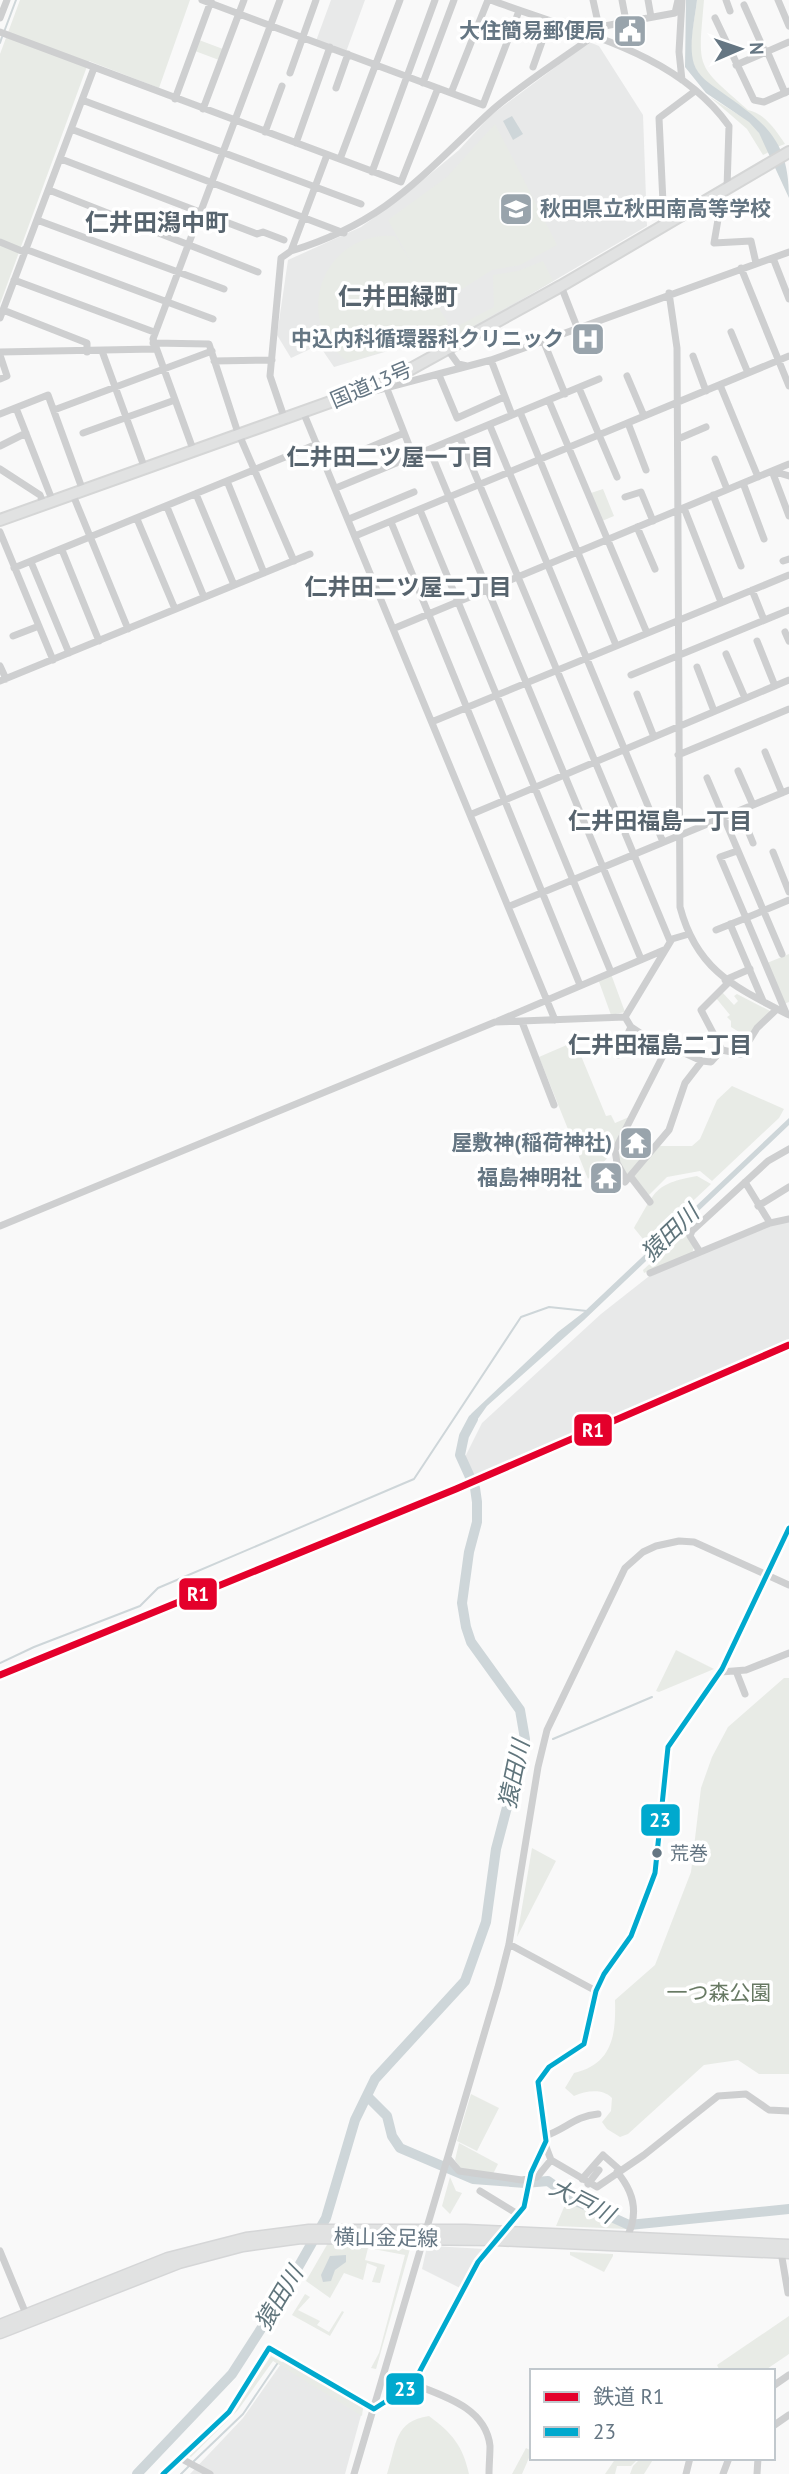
<svg xmlns="http://www.w3.org/2000/svg" width="789" height="2474" font-family="'PT Sans','Noto Sans JP',sans-serif">
<style>
.built{fill:#e8e9e9}
.green{fill:#e8ebe6}
.water{fill:#ced6d9}
.lines{fill:none;stroke-linecap:round;stroke-linejoin:round}
.stream{stroke:#ced6d9;stroke-width:2}
.river{stroke:#ced6d9;stroke-width:10}
.major-casing{stroke:#d5d6d7;stroke-width:13}
.highway-casing{stroke:#d5d6d6;stroke-width:14}
.minor{stroke:#cecfd0;stroke-width:7}
.major{stroke:#e1e2e2;stroke-width:10}
.highway{stroke:#e1e2e2;stroke-width:10}
.bus-1-casing{stroke:#fff;stroke-width:10}
.bus-1{stroke:#00a9ce;stroke-width:5}
.rail-1-casing{stroke:#fff;stroke-width:12}
.rail-1{stroke:#e4002b;stroke-width:7}
.bus-dot{fill:#657683;stroke:#fff;stroke-width:2.5}
.labels{text-anchor:middle;stroke-width:7;stroke-linejoin:round;paint-order:stroke}
.bus-label{font-size:19px;fill:#657683;stroke:#fff;text-anchor:start}
.poi-label{font-size:21px;font-weight:bold;fill:#657683;stroke:#fff;text-anchor:end}
.street-label{font-size:21px;fill:#657683;stroke:#fff}
.park-label{font-size:21px;fill:#687a64;stroke:#fff}
.neighbourhood-label{font-size:23px;font-weight:bold;fill:#57646e;stroke:#fff}
.water-label{font-size:23px;font-style:italic;fill:#60757c;stroke:#fff}
.quarter-label{font-size:24px;font-weight:bold;fill:#57646e;stroke:#fff}
.line-badge{stroke:#fff;stroke-width:2.5}
.badge-label{font-size:19px;text-anchor:middle;font-weight:bold;fill:#fff}
</style>
<rect width="100%" height="100%" fill="#f9f9f9"/>
<path class="built" d="M331,0H365L346,52L316,41Z
M589,42L599,46L643,115L647,226L455,339L452,332L334,367L319,345L291,358L277,335L288,260L361,227L405,195L459,150L490,116Z
M789,1222V1349L477,1486L464,1459L482,1423L601,1314L648,1277L771,1225Z
M432,2246L485,2249L460,2288L422,2269L426,2251Z
M283,2361L363,2408L345,2474H190L243,2418Z"/>
<path class="green" d="M20,0H190L159,88L89,61L0,304V54Z
M697,0H704C698,71 695,63 748,110C764,113 776,130 785,144L777,147C755,127 694,84 691,55C690,38 695,17 697,0Z
M199,40L223,49L219,60L195,51Z
M710,97L755,125L769,152L763,155L747,129Z
M495,124L557,245L520,265L492,270L437,305L448,323L444,333L349,362C289,321 323,230 395,236L414,267L388,220L447,177Z
M543,261L553,281L454,337L452,329L494,307L493,275L518,271Z
M603,489L614,516L602,521L591,493Z
M789,954V1002L784,1004L767,963Z
M611,974L625,1012L611,1015L598,979Z
M722,992L734,1005L738,1001L734,996L737,994L772,1012L747,1037L731,1027V1021L727,1017L730,1015L716,998Z
M569,1044L573,1053L579,1051L606,1116L611,1115L615,1123L629,1117L612,1153L588,1179L539,1057Z
M732,1086L784,1109L779,1118L712,1181L700,1171L667,1177L649,1195L632,1176L660,1146H692L700,1139L717,1100Z
M624,1140L653,1147L627,1175L618,1158Z
M697,1176L711,1184L647,1244L634,1228C656,1191 653,1184 697,1176Z
M685,1231L694,1247L692,1253L644,1273L643,1270Z
M676,1650L714,1669L659,1692L656,1691Z
M784,1678H789V2074H759L738,2060L704,2065L628,2134L620,2137L607,2129L602,2122L611,2111L612,2098C602,2088 586,2091 574,2096L565,2088L574,2073C613,2064 616,2034 615,2000L655,1965L691,1872L701,1788L712,1757L728,1727Z
M532,1848L556,1861L517,1937Z
M471,2094L499,2108L477,2151L457,2141Z
M459,2143L498,2164L493,2174L460,2168L455,2160Z
M450,2177L456,2191L462,2193L450,2214L442,2206Z
M567,2200L626,2227L627,2229L556,2226Z
M328,2243L405,2244L410,2249L376,2369L371,2368L379,2353L405,2255L368,2248L365,2260L385,2265L380,2283L372,2282L377,2267L367,2263L363,2280L344,2273L330,2298L306,2281Z
M570,2252L613,2254V2256L604,2272L570,2255Z
M305,2294L310,2297L298,2310L320,2321L317,2325L329,2332L342,2311L344,2312L330,2336L292,2315Z
M789,2316V2354L764,2371H720L717,2365Z
M271,2356L363,2408L362,2416L273,2361L238,2410L191,2457L188,2455L236,2408Z
M429,2416C452,2433 463,2446 469,2474H387C397,2444 394,2421 429,2416Z
M526,2448L532,2451L522,2474H512Z
M616,2458H639L631,2466H617L615,2474H605Z
M641,2458H654L644,2474H630L633,2466Z"/>
<path class="water" d="M686,0H697C695,19 688,46 694,64C698,76 710,84 720,91C765,123 789,139 789,198L759,133L749,122L706,93L685,67Z
M512,116L523,134L513,140L503,121Z
M789,1118V1125L584,1320L487,1406L465,1437L471,1414L558,1332L584,1312Z
M346,2255V2262L335,2270L331,2281L323,2282L321,2275L330,2256Z"/>
<g class="lines">
<path class="stream" d="M4,32L16,0
M0,43L2,37
M0,1663L34,1647L140,1606L158,1588L414,1479L521,1317L549,1307L587,1311
M525,1739H527
M553,1739L652,1697
M194,2461L243,2414L277,2364
M181,2474L190,2465"/>
<path class="river" d="M368,2097L387,2116L392,2136L400,2148L473,2179L525,2183L548,2181L576,2201L629,2225L789,2209
M137,2474L232,2374L279,2301L326,2218L355,2120L375,2079L465,1981L486,1922L496,1849L525,1739L520,1710L471,1642L466,1627L462,1603L469,1552L477,1522V1502L475,1488L460,1455L464,1436L473,1419"/>
<g class="major-casing">
<path id="major" d="M0,2325L168,2258L246,2238L309,2230H465L789,2245
M0,2333L179,2263L243,2246L301,2238L496,2240L789,2253"/>
</g>
<g class="highway-casing">
<path id="highway" d="M0,520L389,381L561,286L789,152"/>
</g>
<path class="minor" d="M202,0L451,93L488,0
M491,0C574,32 675,50 729,126L727,188
M622,0L626,21
M648,0L651,17
M726,0L730,11
M778,0L789,26
M744,5L765,52
M0,18L7,0
M715,18L754,100L764,102L789,91
M599,27L675,13L678,0
M0,32L401,182L438,88
M767,51L785,93
M736,65L789,42
M533,67L549,22
M290,73L316,0
M682,80L679,52L682,0
M423,83L454,0
M336,88L348,54
M451,93L483,105L519,11
M175,99L211,1
M82,100L361,204
M203,109L244,0
M71,129L344,233
M265,132L282,86
M296,143L330,47
M61,159L257,234L263,232L284,240
M340,159L400,0
M372,172L435,0
M49,190L258,272
M718,194L721,202L714,243L751,241L756,263
M37,220L224,289
M664,224L659,118L695,91
M0,242L24,252
M25,249L213,319
M291,251C386,222 420,177 489,113C520,85 558,62 592,37L599,27L593,0
M773,258L789,299
M741,268L789,386
M14,280L154,332
M561,286L577,327
M669,293L677,348L680,907C697,971 735,987 789,1015
M3,310L87,343V352
M0,318L94,68
M731,332L748,373
M543,340L565,394
M153,343L209,344L237,430L294,561
M448,350L458,364L467,366
M102,351L145,469
M0,352L155,349
M0,355L7,376L0,379
M693,356L706,391
M491,360L512,415
M214,361L272,360
M439,375L457,418L504,397
M627,376L644,416
M720,385L758,477
M579,388L617,477
M387,389L414,458
M359,395L491,360L789,252
M549,401L647,633
M16,408L53,502
M54,410L212,351
M520,412L616,645
M0,414L48,395L83,491
M304,414L555,1020
M285,420L270,376L281,258L291,251L327,155
M628,423L646,470
M490,426L663,842
M83,433L175,400
M460,438L670,941
M678,439L706,427
M0,446L26,433
M361,451L404,433
M430,451L641,959
M194,452L153,339L280,0
M715,459L727,489
M789,464L772,471L789,516
M0,469L40,495L44,505
M227,481L264,573
M743,483L764,539
M336,488L599,379
M196,494L234,585
M73,495L128,629
M713,495L741,566
M625,497L641,492L653,521
M167,507L204,597
M684,508L721,602
M420,510L611,972
M137,519L175,609
M349,519L414,492
M391,522L580,985
M637,527L655,569
M0,532L53,660
M355,536L789,356
M62,550L99,641
M783,561L789,559
M31,562L69,653
M14,568L317,444
M752,590L764,620
M395,628L772,471L789,476
M785,632L789,641
M13,636L39,626
M757,641L775,686
M726,654L745,698
M0,666L6,679
M697,667L714,711
M631,675L789,610
M0,681L310,554
M637,694L654,737
M434,721L789,575
M765,752L782,793
M678,755L789,709
M738,771L753,805
M707,778L782,954
M740,811L753,843
M472,814L789,680
M773,852L789,892
M510,906L789,790
M730,924L763,1001
M716,930L746,918L720,857L737,851
M725,980L750,969
M786,1013L746,918L789,900
M625,1017L631,1027L640,1033L702,1061L711,1062L722,1050L741,1054L757,1028L777,1009
M498,1021L664,950
M522,1022L554,1105
M722,1050L701,1010L728,983
M618,1055L631,1027
M630,1176L650,1202
M626,1179L617,1163L615,1150L669,1044
M625,1182L669,1130L685,1083L702,1061
M745,1182L770,1223
M758,1206L789,1187
M0,1226L495,1022L625,1017L672,939L689,934
M700,1252L690,1236L692,1231L768,1161L789,1149
M650,1273L770,1223L789,1219
M736,1671L745,1694
M721,1672L746,1670L789,1653
M509,1944L596,1991
M545,2136C566,2129 575,2116 598,2114
M545,2144L551,2160L597,2187L644,2155L718,2096L746,2094L769,2110L789,2111
M448,2158L459,2171L522,2180L537,2177L551,2160
M617,2172C635,2193 639,2215 626,2239
M582,2179L603,2155L620,2170
M588,2184L599,2170
M480,2191L519,2215
M0,2251L26,2314
M781,2252L788,2293
M413,2384C444,2396 486,2408 490,2446C490,2455 489,2465 489,2474
M773,2386L789,2375
M773,2426L789,2415
M180,2458L210,2474
M163,2474L229,2412L269,2348L374,2409L413,2384L478,2262L524,2207L531,2173L546,2141L538,2082L549,2067L584,2044L596,1991L604,1974L631,1936L655,1873L668,1747L722,1669L789,1528
M354,2474L498,1987L509,1944L538,1767L547,1730L625,1568L643,1552L656,1546L679,1541L694,1542L789,1585
M686,2474L690,2458
M723,2474L729,2458
M757,2474L758,2458"/>
<use href="#major" class="major"/>
<use href="#highway" class="highway"/>
<g class="bus-1-casing">
<path id="bus-1" d="M163,2474L229,2412L269,2348L374,2409L413,2384L478,2262L524,2207L531,2173L546,2141L538,2082L549,2067L584,2044L596,1991L604,1974L631,1936L655,1873L668,1747L722,1669L789,1528"/>
</g>
<use href="#bus-1" class="bus-1"/>
<g class="rail-1-casing">
<path id="rail-1" d="M0,1675L456,1489L789,1345"/>
</g>
<use href="#rail-1" class="rail-1"/>
</g>
<defs>
<g id="civic-square" transform="scale(1.75)"><rect x="-9" y="-9" width="18" height="18" rx="4" fill="#99a4ac" stroke="#fff"/><path d="M-.6-6.5H3V-4.5H.6V-3L4-1V1h2V6H-6V1h2V-1L-.6-3ZM-1.2 2.5V6h2.4V2.5Z" fill="#fff"/></g>
<g id="school-square" transform="scale(1.75)"><rect x="-9" y="-9" width="18" height="18" rx="4" fill="#99a4ac" stroke="#fff"/><path d="M0-5L7-2L0 1L-7-2ZM-4 1L0 2.5L4 1V4Q0 6-4 4Z" fill="#fff"/></g>
<g id="hospital-square" transform="scale(1.75)"><rect x="-9" y="-9" width="18" height="18" rx="4" fill="#99a4ac" stroke="#fff"/><path d="M-5-5h3v3.5h4V-5h3V5h-3V1.5h-4V5h-3Z" fill="#fff"/></g>
<g id="temple-square" transform="scale(1.75)"><rect x="-9" y="-9" width="18" height="18" rx="4" fill="#99a4ac" stroke="#fff"/><path d="M0-6L5-2H3V0L6.5 2.5H4V6H1.5V3h-3V6H-4V2.5H-6.5L-3 0V-2H-5Z" fill="#fff"/></g>
</defs>
<g fill-rule="evenodd">
<use href="#civic-square" x="630" y="31"/>
<use href="#school-square" x="516" y="209"/>
<use href="#hospital-square" x="588" y="339"/>
<use href="#temple-square" x="636" y="1143"/>
<use href="#temple-square" x="606" y="1178"/>
</g>
<circle class="bus-dot" cx="657" cy="1853" r="6"/>
<g class="labels">
<g class="bus-label">
<text x="670" y="1860">荒巻</text>
</g>
<g class="poi-label">
<text x="606" y="38">大住簡易郵便局</text>
<text x="540" y="216" text-anchor="start">秋田県立秋田南高等学校</text>
<text x="564" y="346">中込内科循環器科クリニック</text>
<text x="612" y="1150">屋敷神(稲荷神社)</text>
<text x="582" y="1185">福島神明社</text>
</g>
<g class="street-label">
<text transform="translate(371 385) rotate(-23)" y="7">国道13号</text>
<text transform="translate(386 2238) rotate(1)" y="7">横山金足線</text>
</g>
<g class="park-label">
<text x="719" y="2000">一つ森公園</text>
</g>
<g class="neighbourhood-label">
<text x="390" y="465">仁井田二ツ屋一丁目</text>
<text x="408" y="595">仁井田二ツ屋二丁目</text>
<text x="660" y="829">仁井田福島一丁目</text>
<text x="660" y="1053">仁井田福島二丁目</text>
</g>
<g class="water-label">
<text transform="translate(670 1233) rotate(-44)" y="8">猿田川</text>
<text transform="translate(514 1774) rotate(-78)" y="8">猿田川</text>
<text transform="translate(582 2201) rotate(27)" y="8">大戸川</text>
<text transform="translate(279 2298) rotate(-59)" y="8">猿田川</text>
</g>
<g class="quarter-label">
<text x="157" y="231">仁井田潟中町</text>
<text x="398" y="305">仁井田緑町</text>
</g>
</g>
<g class="line-badge">
<rect x="573" y="1413" width="40" height="34" rx="7" fill="#e4002b"/>
<rect x="178" y="1577" width="40" height="34" rx="7" fill="#e4002b"/>
<rect x="640" y="1803" width="41" height="34" rx="7" fill="#00a9ce"/>
<rect x="385" y="2372" width="40" height="34" rx="7" fill="#00a9ce"/>
</g>
<g class="badge-label">
<text x="593" y="1437">R1</text>
<text x="198" y="1601">R1</text>
<text x="660" y="1827">23</text>
<text x="405" y="2396">23</text>
</g>
<rect x="530" y="2369" width="245" height="91" fill="#ffffff" stroke="#c1c8cd" stroke-width="2"/>
<rect x="544" y="2392" width="35" height="10" fill="#e4002b" stroke="#c1c8cd" stroke-width="2"/>
<text x="593" y="2404" font-size="21" fill="#657683">鉄道 R1</text>
<rect x="544" y="2427" width="35" height="10" fill="#00a9ce" stroke="#c1c8cd" stroke-width="2"/>
<text x="593" y="2439" font-size="21" fill="#657683">23</text>
<g transform="translate(740 49) rotate(88)" stroke="#ffffff" stroke-width="5" paint-order="stroke">
<path d="M0-5L12 26L0 18L-12 26Z" fill="#657683"/>
<text y="-10" font-size="19" font-weight="bold" text-anchor="middle" fill="#657683">N</text>
</g>
</svg>
